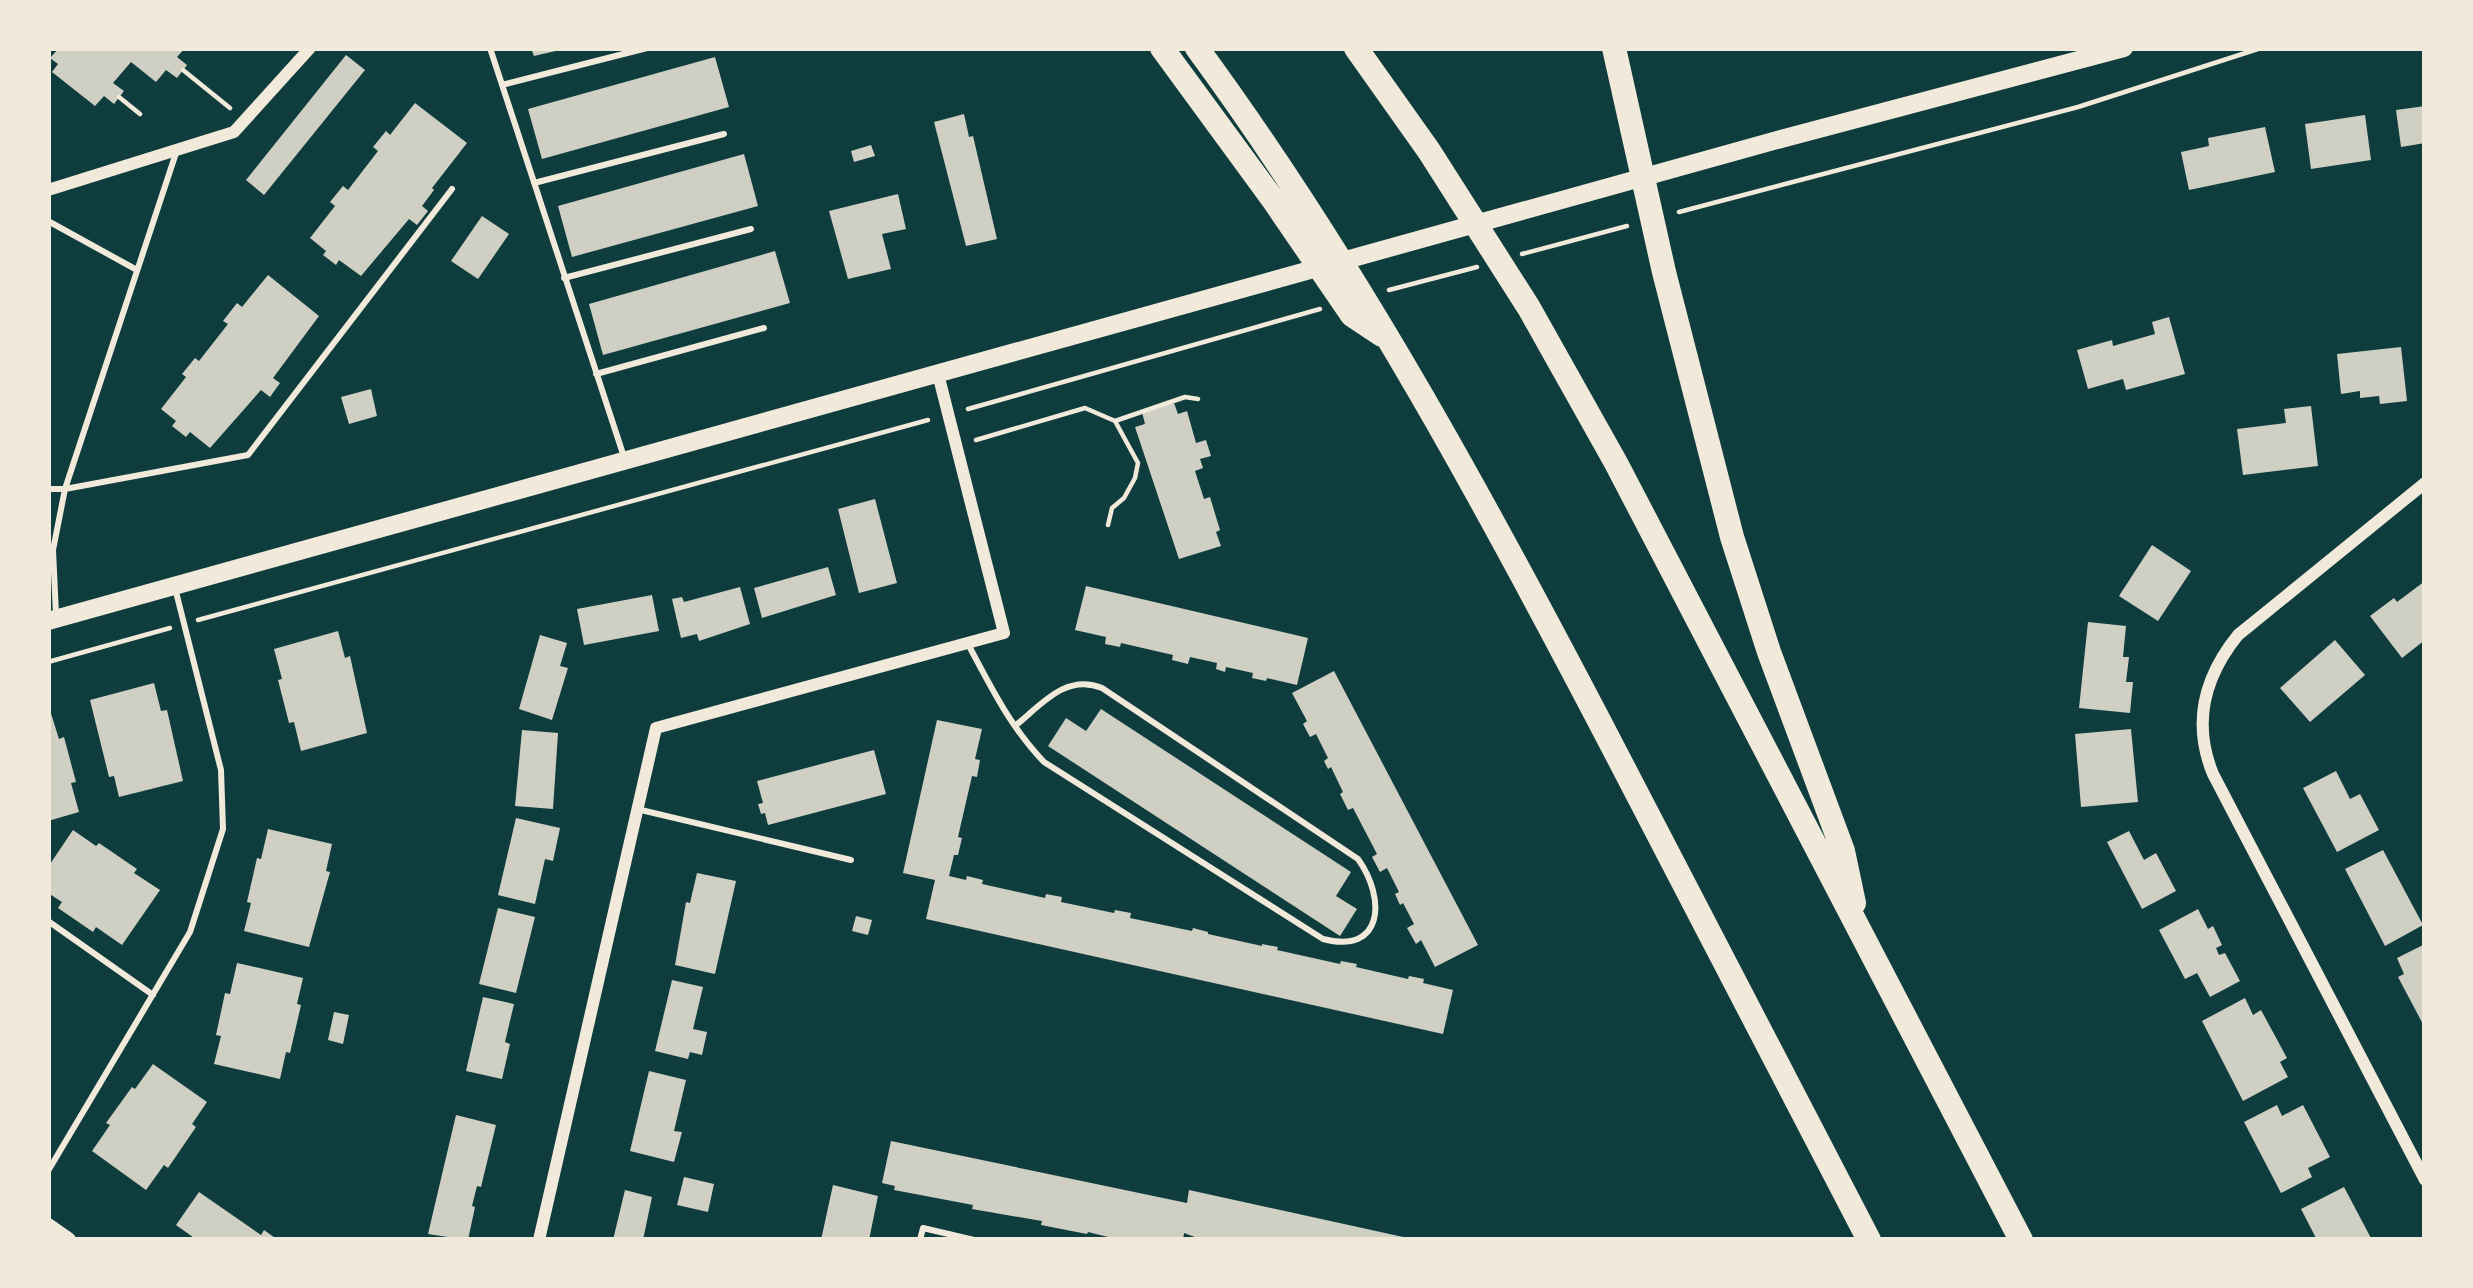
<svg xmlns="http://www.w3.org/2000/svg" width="2473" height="1288" font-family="Overpass,sans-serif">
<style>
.building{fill:#cfcfc3}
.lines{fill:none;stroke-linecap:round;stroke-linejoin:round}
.path{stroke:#f1e9da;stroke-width:4.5}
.service{stroke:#f1e9da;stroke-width:6}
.minor{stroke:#f1e9da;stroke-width:12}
.tertiary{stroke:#f1e9da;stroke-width:16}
.secondary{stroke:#f1e9da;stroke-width:18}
.motorway{stroke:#f1e9da;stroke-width:24}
</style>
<rect width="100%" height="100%" fill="#0f3d3e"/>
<path class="building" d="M59,48H185L177,57L187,65L177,78L166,70L156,82L131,62L113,83L124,91L114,104L104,96L95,106L52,72L58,64L50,58Z
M531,48H560V50L534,56Z
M346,55L365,70L264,195L246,180Z
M715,57L729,107L542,159L528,109Z
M415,103L467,143L432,188L434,190L422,206L428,211L417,225L409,219L361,276L339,260L336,265L323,255L326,251L310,238L335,206L330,202L343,186L348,190L378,151L373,147L386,131L390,135Z
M2425,106V143L2401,147L2396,110Z
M964,114L969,137L973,136L997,239L966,246L934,122Z
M2365,115L2371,160L2311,169L2305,124Z
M2265,127L2275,172L2189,190L2181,152L2209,146L2208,138Z
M871,145L875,156L854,162L851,151Z
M744,154L758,206L572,257L558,206Z
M898,194L906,229L882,234L891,269L848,279L829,211Z
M482,216L509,234L478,279L451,261Z
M775,251L790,303L603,355L589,304Z
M268,275L319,316L273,378L280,383L270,397L261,390L210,448L190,432L186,437L172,426L176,421L161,409L186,377L182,374L195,358L199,361L228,324L223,321L237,303L242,307Z
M2169,317L2185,374L2126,390L2123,379L2088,389L2077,350L2112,340L2113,346L2155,334L2152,322Z
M2401,347L2407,401L2380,404L2379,396L2360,398V391L2341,394L2337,354Z
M371,389L377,416L349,424L341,397Z
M1174,403L1178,414L1187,411L1196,443L1206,440L1211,456L1200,459L1203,468L1195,471L1204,499L1210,497L1220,530L1216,532L1221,546L1179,559L1135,427L1145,424L1142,412Z
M2311,406L2318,466L2243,475L2237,429L2286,423L2284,409Z
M875,499L897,583L859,593L838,509Z
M2152,545L2191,571L2158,621L2119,596Z
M828,567L836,595L762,618L754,588Z
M2425,581V640L2402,658L2370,616L2394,598L2397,602Z
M1086,586L1308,638L1297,685L1267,678L1266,681L1252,678L1253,673L1226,667L1225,672L1216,669L1217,663L1190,657L1188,664L1172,660L1173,655L1121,643L1120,647L1105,644L1106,637L1075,630Z
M740,587L750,624L699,641L697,634L681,638L672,599L682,597L684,602Z
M652,595L659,631L584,645L577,609Z
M2088,622L2126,626L2123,657H2129L2126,682H2133L2130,713L2079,708Z
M338,631L345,658L350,656L367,733L301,751L294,722L289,723L278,680L282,679L274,649Z
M540,635L567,643L560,666L568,668L552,720L519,709Z
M2335,640L2365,675L2310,722L2280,688Z
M1334,671L1478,945L1435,967L1421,940L1416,944L1407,928L1414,924L1403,903L1400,905L1395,894L1399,892L1387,868L1380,872L1372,857L1377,854L1353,808L1348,810L1340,794L1343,792L1331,767L1328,769L1324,761L1328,758L1316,734L1310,737L1303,724L1307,721L1292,693Z
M154,683L161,711L167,710L183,781L119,797L114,776L109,777L90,700Z
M48,704L59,739L64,737L76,782L71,783L79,812L48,821Z
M1101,709L1351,872L1336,896L1357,909L1340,936L1048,746L1066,718L1086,731Z
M937,720L982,729L975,759L980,760L977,777L972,776L958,837L962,838L958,855H954L949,876L966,880L967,876L983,880L982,884L1045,898L1046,894L1062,897L1061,902L1114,913L1115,910L1131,913L1130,918L1192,931L1193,928L1208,932V934L1262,946V944L1278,947L1277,950L1340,964L1341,961L1357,964L1356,967L1408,979L1409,976L1424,979L1423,983L1453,990L1443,1034L926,919L935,880L903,873Z
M2131,729L2138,802L2081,807L2075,734Z
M522,730L558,733L553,809L515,806Z
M874,750L886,794L768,825L765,813L761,814L758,804L763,803L757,781Z
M2336,771L2350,799L2360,794L2379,830L2337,852L2303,788Z
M516,818L560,828L553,861L545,859L535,904L498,895Z
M268,829L332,844L326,871L330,872L309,947L244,931L251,903L247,902L257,858L261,859Z
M73,830L96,846L99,843L137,869L134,873L160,890L122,945L96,927L93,932L58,908L62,902L48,893V867Z
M2129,831L2144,860L2156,853L2176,891L2142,909L2107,842Z
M2383,850L2423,925L2385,946L2345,869Z
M697,873L736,881L715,974L675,965L686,902L690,903Z
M498,908L535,917L516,993L479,984Z
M2198,909L2208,929L2213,926L2222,945L2216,948L2219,955L2225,953L2240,981L2210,997L2197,973L2185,979L2159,930Z
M856,916L872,920L868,935L852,931Z
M2425,944V1028L2398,977L2404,974L2397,958Z
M237,963L303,978L297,1004L301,1005L290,1053L286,1052L280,1079L214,1064L221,1036L216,1035L225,993L230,994Z
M672,980L703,987L693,1029L707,1032L702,1055L690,1052L688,1059L655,1051Z
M483,997L514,1004L505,1042L510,1044L502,1079L466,1071Z
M2245,998L2253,1015L2261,1010L2287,1058L2280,1062L2288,1077L2243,1101L2202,1021Z
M334,1012L349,1015L343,1044L328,1040Z
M153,1064L207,1102L192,1124L196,1127L168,1168L164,1165L146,1190L92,1151L110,1125L106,1123L132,1087L135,1089Z
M649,1071L686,1080L674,1131L682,1132L674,1162L630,1151Z
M2277,1105L2282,1116L2303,1105L2330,1157L2308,1168L2312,1177L2281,1193L2244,1122Z
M456,1115L496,1125L481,1187L477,1186L472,1206L475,1207L468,1240L428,1234Z
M891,1141L1187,1203L1189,1190L1417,1240H1203L1184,1233L1183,1240H1120L1088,1232L1087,1234L1041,1225L1042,1221L972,1209L973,1205L894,1190L895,1186L882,1183Z
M684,1177L714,1184L708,1212L677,1205Z
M833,1185L878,1196L869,1240H821Z
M2344,1187L2372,1240H2317L2301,1209Z
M625,1190L652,1197L643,1240H613Z
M199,1192L261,1235L264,1230L278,1240H197L176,1225Z"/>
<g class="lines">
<path class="path" d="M183,70L230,108
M119,97L140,114
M1679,212L2078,107L2261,48
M1522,254L1627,226
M1389,290L1477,267
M968,409L1320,309
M1115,421L1185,397L1198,399
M976,440L1085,408L1115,421L1138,463L1135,478L1124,498L1112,508L1108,525
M198,620L928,420
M48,662L170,628"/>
<path class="service" d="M490,48L624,457
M502,85L647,48
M534,183L724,134
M48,221L137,270
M564,278L751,229
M596,374L764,328
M48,489H65L248,455L452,189
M56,615L53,550L65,489L177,150
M969,646C991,687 1011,728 1044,762L1323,939C1384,955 1386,898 1358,859L1102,688C1066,673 1041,705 1015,726
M641,810L851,860
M48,921L153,995
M48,1171L190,932L223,829L221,770L175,588
M920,1240L923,1228L974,1240"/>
<path class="minor" d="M48,190L234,132L310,48
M2425,483L2238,635C2204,677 2192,723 2213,774L2425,1180
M539,1240L656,728L1004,633L938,374"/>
<path class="tertiary" d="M48,1226L68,1240"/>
<path class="secondary" d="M48,621L1781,139L2124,48"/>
<path class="motorway" d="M1162,48L1274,201L1352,315L1382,335
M1197,48C1360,270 1491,513 1618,757C1701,918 1785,1079 1869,1240
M1356,48L1429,151L1529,308L1616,463L2021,1240
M1614,48L1664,272L1732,537L1769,652L1843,851L1854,903"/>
</g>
<rect width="2473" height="1288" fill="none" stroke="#f1e9da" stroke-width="102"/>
</svg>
